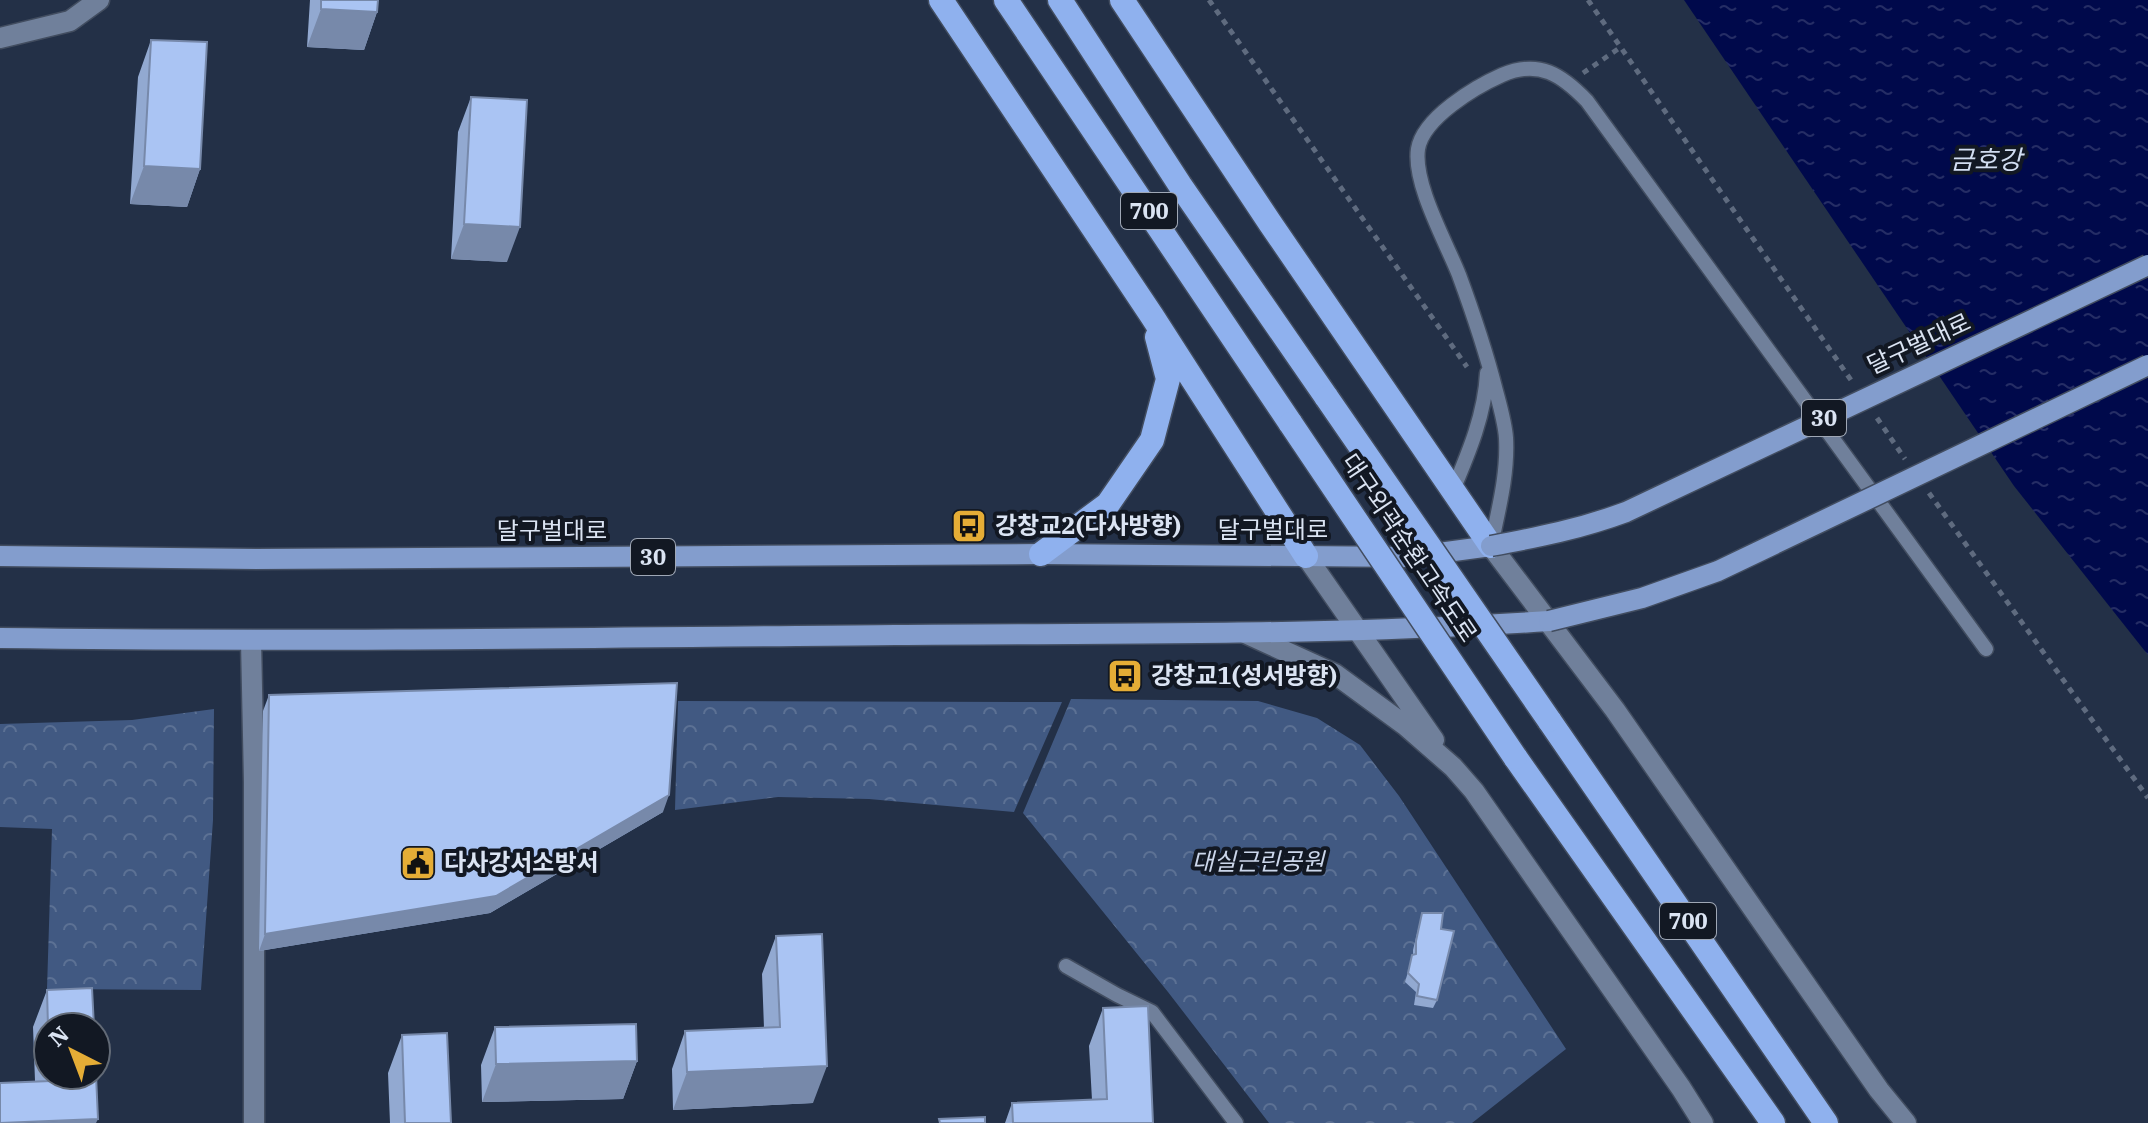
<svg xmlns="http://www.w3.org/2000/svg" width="2148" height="1123" font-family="'IBM Plex Serif','Noto Sans KR',serif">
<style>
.forest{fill:url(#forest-crowns)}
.water{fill:url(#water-ripples)}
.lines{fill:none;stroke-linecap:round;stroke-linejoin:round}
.service-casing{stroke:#424d60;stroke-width:17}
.pedestrian-casing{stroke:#424d60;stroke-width:23}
.minor-casing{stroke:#424d60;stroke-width:23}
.tertiary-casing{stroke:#424d60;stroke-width:23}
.primary-casing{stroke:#424d60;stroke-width:23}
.motorway-casing{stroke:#424d60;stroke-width:27}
.path{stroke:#5f6b7f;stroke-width:5;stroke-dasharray:6 6;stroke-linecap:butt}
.service{stroke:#70809b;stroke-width:14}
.pedestrian{stroke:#70809b;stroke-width:20}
.minor{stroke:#70809b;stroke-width:20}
.tertiary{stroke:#70809b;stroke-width:20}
.primary{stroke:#839dcd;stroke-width:20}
.motorway{stroke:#8fb1ee;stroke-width:24}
.primary-bridge-casing{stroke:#424d60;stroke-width:23;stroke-linecap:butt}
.motorway-bridge-casing{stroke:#424d60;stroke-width:27;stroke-linecap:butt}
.primary-bridge{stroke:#839dcd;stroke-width:20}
.motorway-bridge{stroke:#8fb1ee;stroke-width:24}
.wall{fill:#92a9d1}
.shaded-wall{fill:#7789aa}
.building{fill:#aac4f3;stroke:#7789aa;stroke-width:2}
.labels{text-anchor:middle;stroke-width:8;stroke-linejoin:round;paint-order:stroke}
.shield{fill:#121823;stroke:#9fa7b5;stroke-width:2}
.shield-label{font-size:22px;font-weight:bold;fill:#dbe4f3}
.street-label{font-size:24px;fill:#dbe4f3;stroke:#121823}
.poi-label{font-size:24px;font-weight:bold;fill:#dbe4f3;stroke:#121823;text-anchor:start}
.park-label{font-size:24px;font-style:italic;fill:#ccd7eb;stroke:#121823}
.water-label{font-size:26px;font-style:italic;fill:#d1ddf1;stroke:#121823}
</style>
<defs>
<pattern id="forest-crowns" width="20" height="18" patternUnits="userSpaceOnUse" patternTransform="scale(2)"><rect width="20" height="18" fill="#415982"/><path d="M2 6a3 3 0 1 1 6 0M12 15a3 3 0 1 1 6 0" fill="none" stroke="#5c7194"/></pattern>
<pattern id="water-ripples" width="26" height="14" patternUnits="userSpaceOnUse" patternTransform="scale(2)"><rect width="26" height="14" fill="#00094b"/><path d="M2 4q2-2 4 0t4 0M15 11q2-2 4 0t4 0" fill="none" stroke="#252d65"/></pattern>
</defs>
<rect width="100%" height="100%" fill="#233047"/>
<path class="forest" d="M1071,699L1258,701L1317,718L1360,745L1399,796L1566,1049L1472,1123H1269L1168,992L1023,813Z
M678,701L1062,702L1014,812L869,799L778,797L675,810Z
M214,709L213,820L201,990L47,989L52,829L0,827V724L132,720Z"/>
<path class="water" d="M1684,0H2148V655L2014,486Z"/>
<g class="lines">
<g class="service-casing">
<path id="service" d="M1453,490C1469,452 1485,414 1487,373
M1491,546C1498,511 1508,475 1506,438C1505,423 1500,406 1496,391C1486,352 1473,313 1459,275C1446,242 1413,184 1418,149C1423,118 1475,87 1502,75C1539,59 1562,75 1587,101L1986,649
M1066,966L1117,995L1152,1012L1236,1123"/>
</g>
<g class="pedestrian-casing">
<path id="pedestrian" d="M251,641L254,782V1123"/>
</g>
<g class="minor-casing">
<path id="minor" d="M0,38L70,21L99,0"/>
</g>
<g class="tertiary-casing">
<path id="tertiary" d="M1491,546L1615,710L1879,1090L1906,1123
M1306,556L1434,740
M1245,633L1335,674L1406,726L1453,767L1474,791L1681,1088L1703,1123"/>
</g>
<g class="primary-casing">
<path id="primary" d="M0,556L256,559L1041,554L1409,557L1491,546
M0,638C298,642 597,638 895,635C1113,633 1331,636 1549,621"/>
</g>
<g class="motorway-casing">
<path id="motorway" d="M941,0L1152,316L1306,556
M1006,0L1291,424
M1060,0L1180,185L1327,398
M1122,0L1270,223L1491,546
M1041,554L1108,504L1152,440L1168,379L1157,337
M1549,720L1826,1123
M1515,757L1773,1123"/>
</g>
<path class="path" d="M1209,0L1467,367
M1588,0L1853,383
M1583,73L1621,47
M1877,418L1905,459
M1929,493L2148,798"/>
<use href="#service" class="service"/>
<use href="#pedestrian" class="pedestrian"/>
<use href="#minor" class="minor"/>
<use href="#tertiary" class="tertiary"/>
<use href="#primary" class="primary"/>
<use href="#motorway" class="motorway"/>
<g class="primary-bridge-casing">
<path id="primary-bridge" d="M1491,546C1539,537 1580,529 1626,512L2148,265
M1549,621L1642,598L1718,571L2148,365"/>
</g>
<g class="motorway-bridge-casing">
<path id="motorway-bridge" d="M1327,398L1549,720
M1291,424L1515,757"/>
</g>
<use href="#primary-bridge" class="primary-bridge"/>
<use href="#motorway-bridge" class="motorway-bridge"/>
</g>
<path class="wall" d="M310,0H378L377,12L364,50L307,47Z
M151,40L200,169L187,207L130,204L138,77Z
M471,97L507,262L451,259L458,132Z
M269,695L663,812L490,913L259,951L263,711Z
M1422,913L1441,929L1437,1000L1433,1008L1414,1005L1416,992L1405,982L1413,955V950Z
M776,936L813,1103L673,1110L672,1069L685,1031L764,1028L762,974Z
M47,990L48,1075H96V1123L35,1081L33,1027Z
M1103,1008L1153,1123H1005L1012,1103L1092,1100L1089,1046Z
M495,1027L637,1061L623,1099L482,1102L481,1065Z
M402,1035L451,1123H390L388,1073Z"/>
<path class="shaded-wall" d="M321,9L377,12L364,50L307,47Z
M144,166L200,169L187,207L130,204Z
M464,224L520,227L507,262L451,259Z
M669,795L663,812L490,913L259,951L265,934Z
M637,1061L623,1099L482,1102L496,1064Z
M827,1066L813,1103L673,1110L687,1072Z
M98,1119L96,1123H18Z"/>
<path class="building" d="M321,0H378L377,12L321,9Z
M151,40L207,42L200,169L144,166Z
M471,97L527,100L520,227L464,224Z
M677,683L669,795L496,896L265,934L269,695Z
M1422,913H1443L1441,929L1454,931L1437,1000L1417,996L1419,984L1408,973L1412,955L1416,954V941Z
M822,934L827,1066L687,1072L685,1031L780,1027L776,936Z
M92,988L94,1027H48L47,990Z
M1148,1006L1153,1123H1013L1012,1103L1107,1099L1103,1008Z
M636,1024L637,1061L496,1064L495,1027Z
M447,1033L451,1123H405L402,1035Z
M50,1075H96L98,1119L0,1123V1083L50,1081Z
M985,1117V1123H940L939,1119Z"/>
<defs>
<g id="bus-square" transform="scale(1.8)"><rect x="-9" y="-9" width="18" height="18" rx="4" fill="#e5ad36" stroke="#121823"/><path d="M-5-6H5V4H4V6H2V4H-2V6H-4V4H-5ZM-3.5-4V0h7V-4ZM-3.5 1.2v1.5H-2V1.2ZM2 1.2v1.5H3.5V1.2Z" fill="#111"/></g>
<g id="civic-square" transform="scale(1.8)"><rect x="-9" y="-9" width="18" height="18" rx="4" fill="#e5ad36" stroke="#121823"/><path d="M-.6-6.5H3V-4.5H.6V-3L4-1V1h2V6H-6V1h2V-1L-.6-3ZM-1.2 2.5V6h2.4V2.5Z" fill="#111"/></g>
</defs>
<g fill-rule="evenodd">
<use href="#bus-square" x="969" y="526"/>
<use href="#bus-square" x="1125" y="676"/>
<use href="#civic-square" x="418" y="863"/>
</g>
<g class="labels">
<g class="shield">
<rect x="1121" y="193" width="56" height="36" rx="6"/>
<rect x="1802" y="400" width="44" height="36" rx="6"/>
<rect x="631" y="539" width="44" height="36" rx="6"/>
<rect x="1660" y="903" width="56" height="36" rx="6"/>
</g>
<g class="shield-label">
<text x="1149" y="219">700</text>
<text x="1824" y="426">30</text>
<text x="653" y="565">30</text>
<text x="1688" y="929">700</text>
</g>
<g class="street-label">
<text transform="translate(1919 344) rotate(-25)" y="8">달구벌대로</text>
<text x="1273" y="538">달구벌대로</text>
<text x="552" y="539">달구벌대로</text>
<text transform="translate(1409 548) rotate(56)" y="8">대구외곽순환고속도로</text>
</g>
<g class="poi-label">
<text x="995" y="534">강창교2(다사방향)</text>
<text x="1151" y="684">강창교1(성서방향)</text>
<text x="444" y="871">다사강서소방서</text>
</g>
<g class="park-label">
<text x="1258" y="870">대실근린공원</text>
</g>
<g class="water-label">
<text x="1986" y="169">금호강</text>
</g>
</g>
<g transform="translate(72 1051) rotate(318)"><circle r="38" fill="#121823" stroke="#626a76" stroke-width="2"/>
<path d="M0-6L14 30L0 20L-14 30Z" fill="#e5ad36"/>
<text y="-12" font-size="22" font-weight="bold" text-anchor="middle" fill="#dbe4f3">N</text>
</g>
</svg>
